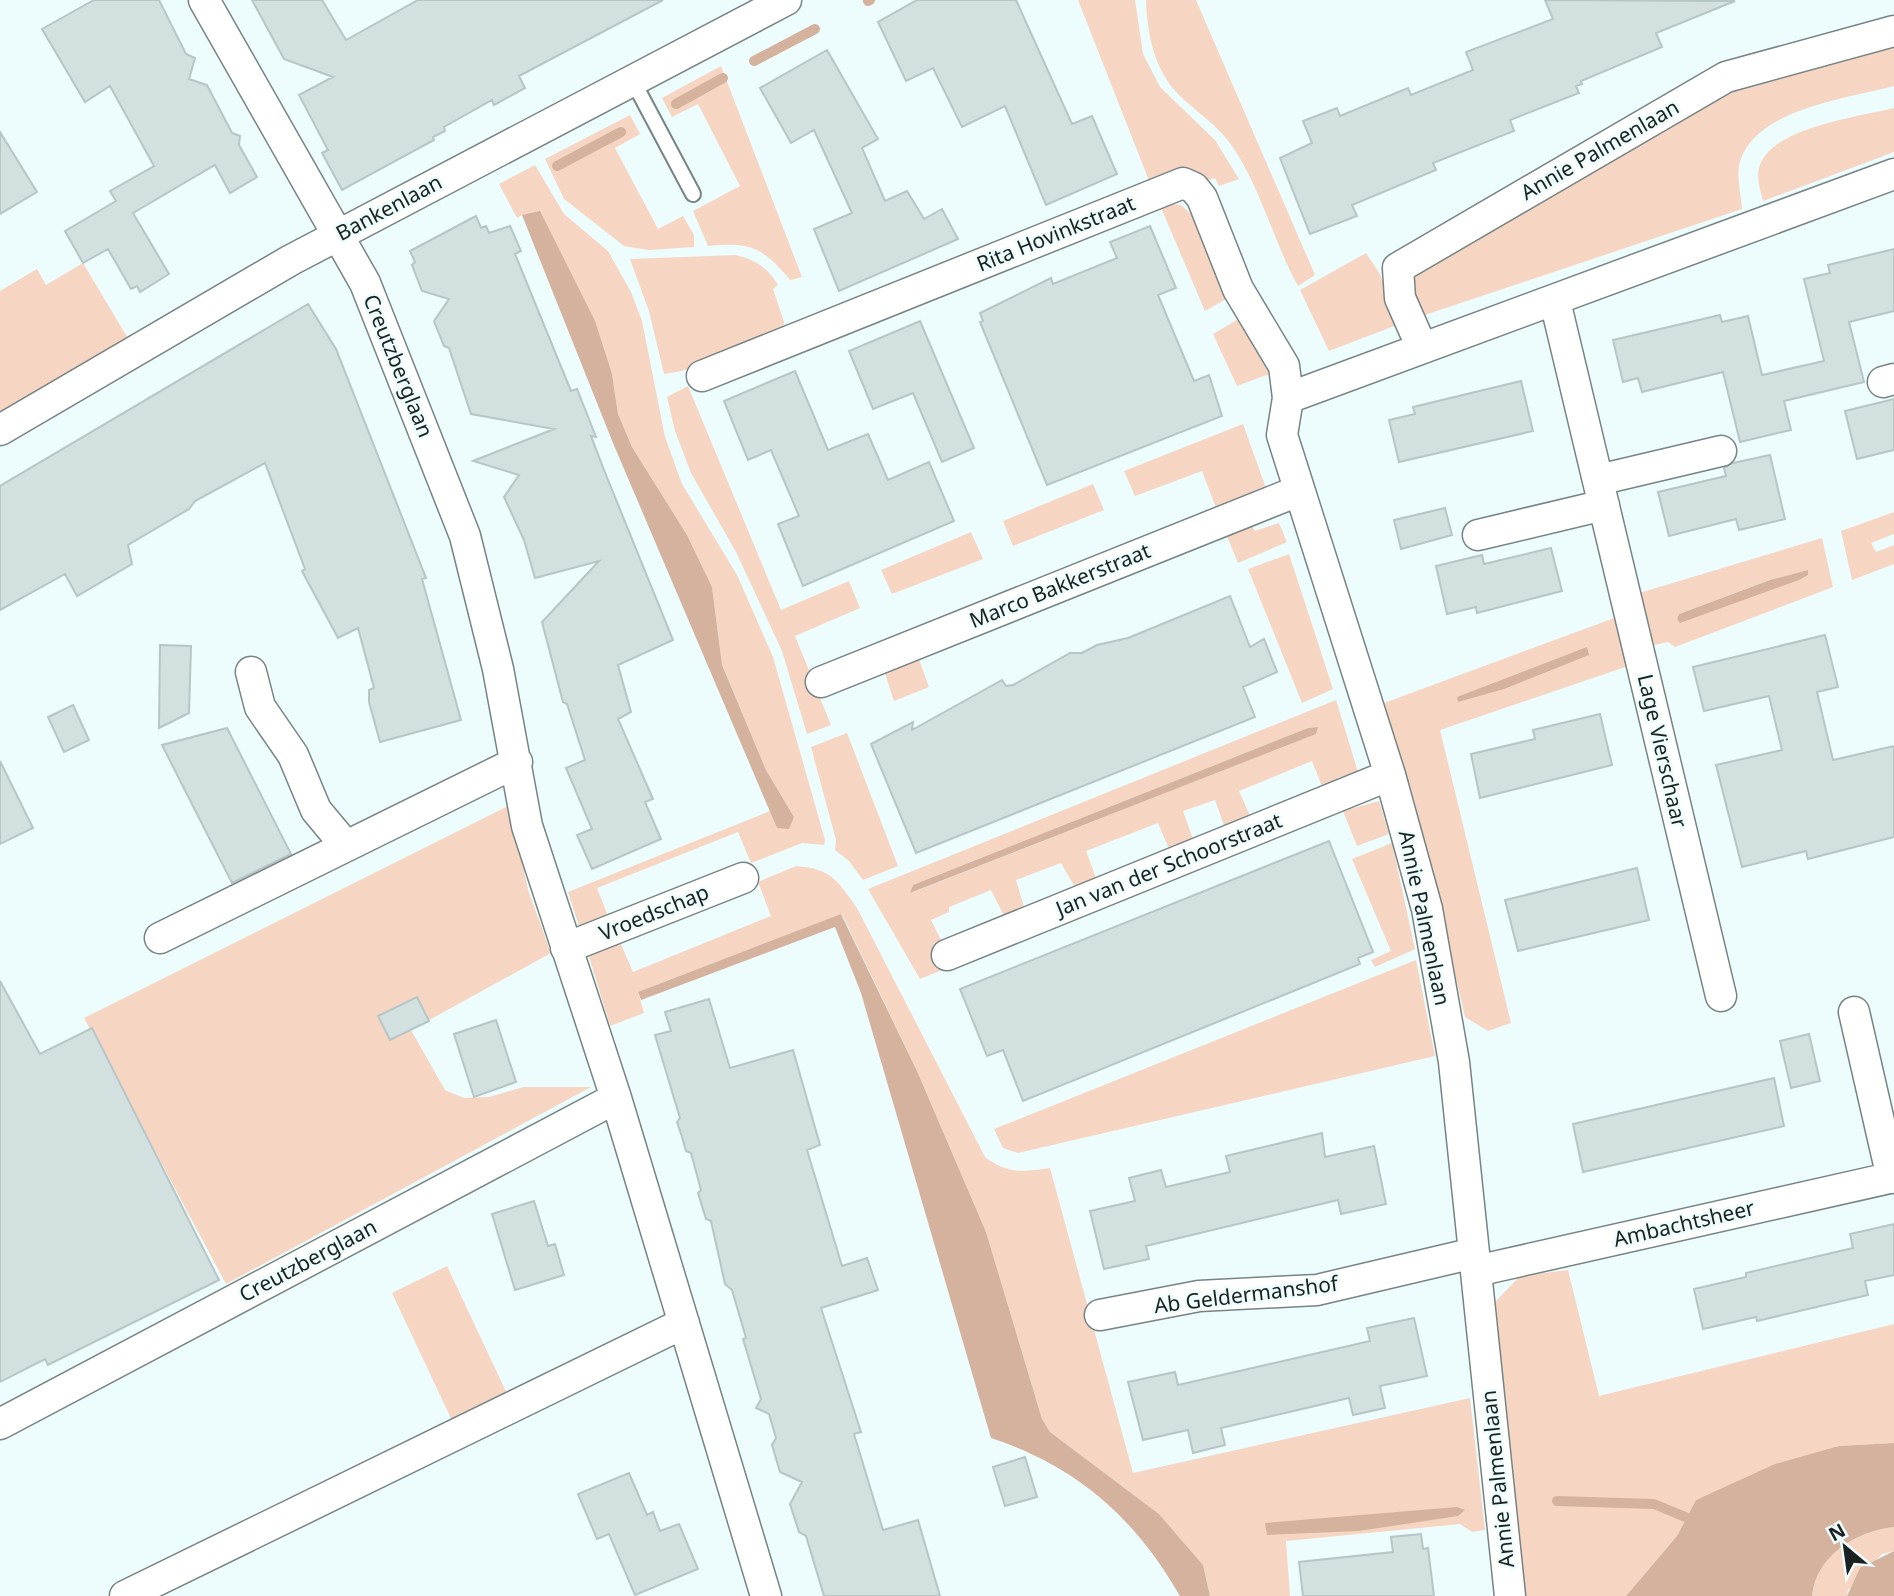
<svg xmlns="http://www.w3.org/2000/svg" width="1894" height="1596" font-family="'Noto Sans',sans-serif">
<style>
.green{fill:#f6d6c3;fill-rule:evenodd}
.water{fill:#d4b29d}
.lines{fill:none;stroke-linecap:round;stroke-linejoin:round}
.stream{stroke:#d4b29d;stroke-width:10}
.building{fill:#d2e0e0;stroke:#b6c5c5;stroke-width:2}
.lane-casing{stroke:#778484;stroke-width:18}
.street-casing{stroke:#778484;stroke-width:33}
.lane{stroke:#fff;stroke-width:14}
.street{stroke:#fff;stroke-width:30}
.labels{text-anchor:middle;stroke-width:5;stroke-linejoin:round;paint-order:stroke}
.street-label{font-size:21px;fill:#1b2020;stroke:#edfcfc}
</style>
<rect width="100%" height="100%" fill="#edfcfc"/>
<path class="green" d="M1078,0H1135L1143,54L1160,87L1215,140L1239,179L1219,186L1215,178L1206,181C1187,162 1171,173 1150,183Z
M1146,0H1196L1315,275L1298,286C1273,241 1261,188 1232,146C1218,125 1195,111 1178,94C1154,69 1147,33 1146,0Z
M1894,40V86C1846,99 1751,109 1739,166C1737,178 1741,196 1742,209L1422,316L1412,285L1418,263L1743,80Z
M721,66L802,277L790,280C763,247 750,242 708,246L693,211L740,186L698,104L672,117L662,98Z
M1894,108V152L1763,201C1761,192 1756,177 1759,168C1769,128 1858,117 1894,108Z
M630,115L640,134L615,148L658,229L683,216L694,235V247L648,250L624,246L564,199L545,159Z
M535,165L564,214L608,251L631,292L642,321L665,437L682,484L737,575L773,657L825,840L824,845L802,843L751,863L738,832L597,888L608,916L579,926L568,892L770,811L777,828L794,817L766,770L722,665L712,587L687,535L632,447L618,414L612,374L522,215L517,218L499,184Z
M1159,203L1181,205L1193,216L1230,297L1205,311Z
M1366,253L1380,274L1397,325L1329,351L1300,290Z
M736,255C756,260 768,268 778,285L773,289L784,322L782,333L682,371L664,374L649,311L630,259Z
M83,263L129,340L0,417V291L37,269L46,285Z
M1242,317L1275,372L1237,386L1213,334Z
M688,386L781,610L849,581L860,608L795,636L831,725L807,734L782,651L736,552L691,473L675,431L667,397Z
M1243,424L1267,491L1216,508L1202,471L1135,496L1124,471Z
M1093,484L1104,510L1013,546L1003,521Z
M1894,512V534L1871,543L1876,552L1894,545V564L1852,580L1841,531Z
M1251,523L1255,531L1279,523L1287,542L1238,563L1226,534Z
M971,532L983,559L892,594L881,570Z
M1822,538L1833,587L1675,647L1668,642L1650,646L1636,594ZM1808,570L1677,619L1679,614L1770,580Z
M1289,554L1333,689L1302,703L1248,569Z
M1617,617L1631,665L1440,730L1511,1023L1488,1031L1465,1017L1415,803L1384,703Z
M918,657L929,687L894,701L884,670Z
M1336,700L1358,772L1337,778L1338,784L1327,787L1321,784L1312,761L1239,791L1251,818L1230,829L1224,825L1215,800L1183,811L1193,839L1180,848L1169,849L1158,823L1086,851L1096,878L1095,883L1076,889L1061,863L1016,880L1024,907L1022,913L1006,920L991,890L949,907V912L931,920L941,940L933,953L942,970L920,979L868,889ZM1317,727L1315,734L911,893L913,885L1308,728Z
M847,733L898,866L863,880L849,861L835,850L836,840L811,747Z
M1379,801L1389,834L1357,846L1343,811Z
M510,805L528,890L551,953L411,1030L445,1090L464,1098L489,1097L524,1087H591L226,1284L84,1018Z
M1392,843L1415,949L1375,967L1371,960L1391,951L1352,859Z
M796,866C832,869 837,880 857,908L985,1157C1007,1174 1023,1172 1050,1168L1133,1473L1470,1398L1485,1530L1472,1532L1460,1524L1286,1541L1290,1596H1210L1203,1565L1159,1514L1050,1432L1042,1419L986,1232L917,1071L842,914L638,992L644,1013L610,1026L589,956L620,942L633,972L771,916L758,882Z
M1416,960L1435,1056L1018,1153L1003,1148L994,1129Z
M447,1266L509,1398L455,1427L392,1293Z
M1568,1270L1599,1396L1894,1324V1443L1839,1446L1696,1500L1677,1536L1626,1596H1525L1493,1304L1520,1276Z
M1894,1527V1551L1882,1554L1848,1590L1847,1596H1812C1816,1556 1856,1531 1894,1527Z"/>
<path class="water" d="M540,211L595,321L612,374L618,414L632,447L687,535L712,587L722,665L766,770L794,817L789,829L777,828L613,443L522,215Z
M1808,570V575L1799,580L1680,623L1677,619L1679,614L1770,580Z
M1587,647L1589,655L1504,689L1458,702L1457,697Z
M1318,727L1316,734L910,893L913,885L1308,728Z
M841,914L917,1071L986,1232L1042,1419L1050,1432L1159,1514L1203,1565L1210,1596H1180C1135,1518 1078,1467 991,1438L861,993L835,927L641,1000L638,992Z
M1894,1443V1527C1856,1531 1816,1556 1812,1596H1626L1677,1536L1696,1500L1775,1464L1839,1446Z
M1457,1507L1465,1510L1458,1516L1359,1531L1267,1535L1265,1523Z
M1894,1551V1596H1847L1860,1568Z"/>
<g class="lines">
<path class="stream" d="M868,1L870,0
M754,61L815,29
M676,104L723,78
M557,166L621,132
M1557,1501L1654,1504L1700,1523"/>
</g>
<path class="building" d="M94,0H159L186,54L195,58L189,79L207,85L232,133L240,136L239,145L257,177L230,193L215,165L133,213L169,274L140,292L137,286L131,289L108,249L83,263L65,231L116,201L110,191L154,166L110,86L85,102L42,29Z
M252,0H322L346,40L418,0H663L519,76L525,88L494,105L492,100L444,127L445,131L433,137L434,140L342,190L322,153L328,150L299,95L333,77L284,59Z
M917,0H1016L1072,124L1092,116L1117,174L1046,205L1005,106L962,127L933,68L906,81L878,22Z
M1545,0L1735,1L1656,33L1662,47L1581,81L1582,84L1576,86L1579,93L1510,120L1514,131L1433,163L1436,170L1352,205L1357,216L1310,234L1280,158L1312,143L1303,121L1337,108L1340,116L1408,88L1411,95L1473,70L1466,52L1553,19Z
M827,50L878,139L862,148L885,201L907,191L924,219L942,209L958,239L839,291L814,229L852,213L814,130L791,143L760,88Z
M0,132L37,192L0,214Z
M476,216L481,228L486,226L489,233L510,226L521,251L515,254L571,391L577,389L596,437L591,436L604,470L673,640L618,665L631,712L618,719L653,799L645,802L661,839L592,869L577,835L592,829L566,768L585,760L567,704L563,702L542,622L599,561L535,578L524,540L504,497L519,475L473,461L554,429L471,414L449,348L444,346L434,321L449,299L422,291L412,265L415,262L410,251Z
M1150,226L1176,288L1158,295L1194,381L1209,375L1222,416L1047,485L980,322L983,321L980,313L1051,278L1053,284L1117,258L1110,242Z
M1894,249V311L1849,322L1864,382L1784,401L1791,430L1740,442L1723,372L1642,392L1638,378L1623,382L1613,340L1720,315L1722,322L1748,316L1762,375L1824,361L1804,279L1830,273L1828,265Z
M308,304L336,349L426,578L422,579L461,720L380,742L369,702V690L374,688L358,628L338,638L302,571L305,569L265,463L195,501L189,509L128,545L132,564L77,596L65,574L0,610V486Z
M920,321L974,448L942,462L913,393L873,409L849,351Z
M795,371L828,450L868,434L888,480L929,462L954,521L803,586L778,524L799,516L771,450L748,460L724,401Z
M1521,381L1533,431L1399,462L1389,420L1415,414L1413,407Z
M1894,399V450L1857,459L1845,411Z
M1770,455L1785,519L1739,530L1736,519L1669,536L1658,492L1726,476L1724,468L1733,463Z
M1445,508L1452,535L1401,549L1394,520Z
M1551,548L1562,591L1477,613L1476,607L1447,614L1436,566L1482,555L1484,564Z
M1230,596L1250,647L1264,639L1277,672L1243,687L1255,717L916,853L871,744L913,722L912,730L1002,680L1006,686L1013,685L1070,653H1082L1097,645L1128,638Z
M1825,635L1838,687L1817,692L1833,760L1894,746V837L1808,859L1806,851L1742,867L1716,765L1782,750L1769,696L1704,711L1693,667Z
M160,645L191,646L189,713L159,728Z
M73,705L89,740L64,752L48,717Z
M1600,714L1612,765L1480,798L1471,754L1535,739L1533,730Z
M227,728L291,854L232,883L162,745Z
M0,761L33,828L0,844Z
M1329,841L1373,952L1358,958L1360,964L1023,1101L1003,1050L987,1056L960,989Z
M1637,868L1649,920L1518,951L1505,900Z
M0,981L40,1054L92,1028L219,1280L48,1365L45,1359L0,1382Z
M417,997L429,1021L390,1040L378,1016Z
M709,999L730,1068L793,1050L820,1145L807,1150L842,1266L867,1258L878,1290L821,1308L861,1432L854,1434L883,1530L918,1520L940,1596H824L806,1536L799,1532L790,1504L802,1482L780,1472L772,1445L776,1438L769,1414L756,1408L761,1399L743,1339L746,1338L732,1290L725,1284L711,1221L706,1219L698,1193L701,1190L691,1153L686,1151L682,1137L677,1122L680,1118L655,1035L671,1031L665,1012Z
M496,1020L516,1082L474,1097L454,1034Z
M1809,1034L1820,1081L1791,1088L1780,1041Z
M1774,1078L1784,1126L1583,1172L1573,1124Z
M1322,1133L1325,1157L1374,1146L1386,1204L1341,1214L1338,1200L1146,1246L1149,1259L1104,1269L1090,1211L1135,1201L1129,1178L1161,1170L1166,1187L1230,1172L1226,1156Z
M534,1201L548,1246L555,1244L564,1275L515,1290L492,1214Z
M1894,1224V1275L1865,1281L1868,1295L1757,1321L1756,1317L1703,1329L1694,1289L1746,1277V1273L1853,1248L1850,1234Z
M1414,1318L1427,1376L1380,1386L1385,1408L1353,1415L1349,1398L1221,1428L1225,1445L1193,1453L1188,1430L1143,1440L1128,1382L1175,1372L1178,1385L1370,1341L1367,1328Z
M1025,1457L1037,1497L1005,1506L993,1467Z
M629,1473L647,1515L653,1512L660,1531L679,1524L698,1569L635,1595L609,1534L597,1539L578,1494Z
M1421,1534L1423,1549L1428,1548L1434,1596H1303L1299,1562L1393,1552L1391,1537Z"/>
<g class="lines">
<g class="lane-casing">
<path id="lane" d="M633,81L693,194"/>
</g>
<g class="street-casing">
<path id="street" d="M204,0L365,283L465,536L498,669L527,826L616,1098L766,1596
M1555,301L1721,996
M1422,348L1400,298L1398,268L1726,77L1894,31
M702,376L1183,183L1194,188L1202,198L1238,289L1284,366L1288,398
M1883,382L1894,379
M0,430L291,260L786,0
M1598,480L1721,451
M1478,535L1604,505
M251,672L260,707L293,755L316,810L346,846
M821,682L1298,491
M160,938L517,762
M566,948L743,878
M947,955L1390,775
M1854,1012L1892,1178
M1476,1271L1894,1177
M1100,1315L1199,1296L1317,1290L1474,1253
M0,1424L616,1098
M125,1596L684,1323
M1510,1596L1454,1062L1427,909L1390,775L1282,435L1288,398L1894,174"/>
</g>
<use href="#lane" class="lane"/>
<use href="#street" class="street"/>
</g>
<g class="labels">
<g class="street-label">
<text transform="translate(1600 150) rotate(-30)" y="7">Annie Palmenlaan</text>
<text transform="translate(389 208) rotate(-28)" y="7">Bankenlaan</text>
<text transform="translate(1056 234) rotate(-22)" y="7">Rita Hovinkstraat</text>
<text transform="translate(398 366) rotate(68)" y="7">Creutzberglaan</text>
<text transform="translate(1060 586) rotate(-22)" y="7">Marco Bakkerstraat</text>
<text transform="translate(1662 751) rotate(77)" y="7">Lage Vierschaar</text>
<text transform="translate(1169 865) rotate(-22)" y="7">Jan van der Schoorstraat</text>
<text transform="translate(654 913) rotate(-22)" y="7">Vroedschap</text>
<text transform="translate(1424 918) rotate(78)" y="7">Annie Palmenlaan</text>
<text transform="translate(1684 1224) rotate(-13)" y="7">Ambachtsheer</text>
<text transform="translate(308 1261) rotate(-28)" y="7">Creutzberglaan</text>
<text transform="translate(1246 1295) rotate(-7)" y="7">Ab Geldermanshof</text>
<text transform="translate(1498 1479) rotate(-96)" y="7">Annie Palmenlaan</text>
</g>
</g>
<g transform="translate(1845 1547) rotate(331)" stroke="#edfcfc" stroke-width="5" paint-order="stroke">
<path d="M0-5L12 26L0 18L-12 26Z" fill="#1b2020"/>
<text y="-10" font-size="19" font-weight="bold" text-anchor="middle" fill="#1b2020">N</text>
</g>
</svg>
